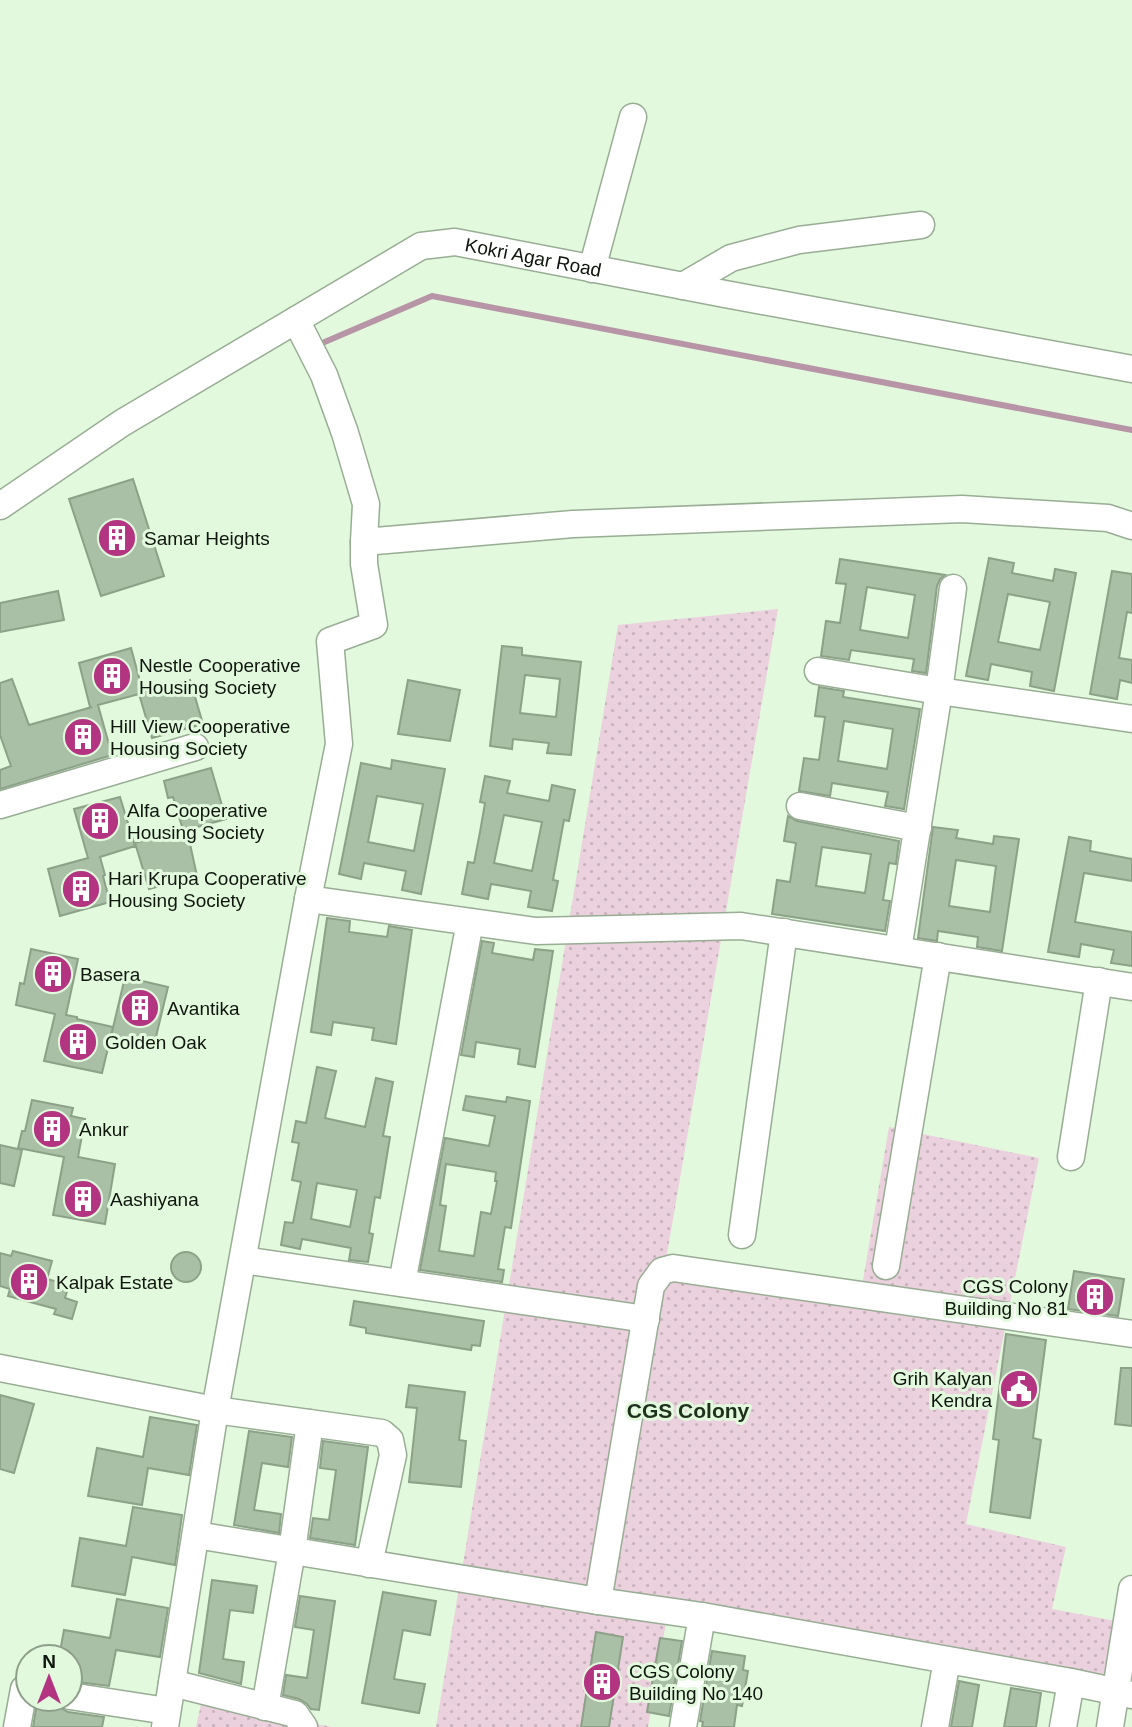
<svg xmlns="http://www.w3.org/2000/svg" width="1132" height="1727" font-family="Arial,sans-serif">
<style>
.park{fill:url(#park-dots)}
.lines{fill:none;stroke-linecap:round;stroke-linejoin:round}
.stream{stroke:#b795a6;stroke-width:6}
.building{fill:#a9bfa6;stroke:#8ca188;stroke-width:2;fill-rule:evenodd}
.minor-casing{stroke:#98ad94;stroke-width:29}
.minor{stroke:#fff;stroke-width:26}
.labels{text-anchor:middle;stroke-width:6;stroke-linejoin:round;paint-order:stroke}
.street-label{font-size:19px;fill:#0f160d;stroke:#e2f9de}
.poi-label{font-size:19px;fill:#0f160d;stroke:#e2f9de;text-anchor:start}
.neighbourhood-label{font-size:21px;font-weight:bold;fill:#1e301b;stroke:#e2f9de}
</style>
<defs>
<pattern id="park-dots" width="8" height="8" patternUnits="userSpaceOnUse" patternTransform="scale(1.75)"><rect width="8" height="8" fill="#ebd0dd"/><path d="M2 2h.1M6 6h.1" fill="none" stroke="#c8b2bc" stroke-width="1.8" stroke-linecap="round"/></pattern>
</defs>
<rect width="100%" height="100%" fill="#e2f9de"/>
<path class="park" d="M778,609L667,1254L861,1292L889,1127L1039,1158L966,1524L1066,1547L1052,1609L1132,1624V1704L667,1617L648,1727H436L618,625Z
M201,1704L333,1727H196Z"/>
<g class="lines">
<path class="stream" d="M320,344L432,296L1132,430"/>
</g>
<path class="building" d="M133,479L164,576L101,596L69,499Z
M989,558L1014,563L1012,573L1053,581L1055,569L1076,573L1054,691L1030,686L1032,672L991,664L988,680L966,676ZM1008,594L1050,602L1040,650L998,642Z
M840,559L945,575L940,579L937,586L926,673L912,671L914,659L851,650L849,660L821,656L826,621L840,623L846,584L836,583ZM867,587L915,595L908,638L860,630Z
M1112,571L1132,574V613L1127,612L1119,658L1132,660V683L1120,680L1117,699L1090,694Z
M58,591L64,620L0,632V603Z
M502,646L522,648V655L581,662L571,755L547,753L549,743L513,739L512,749L490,746ZM525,675L560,679L556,717L520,713Z
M131,648L143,692L190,680L203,724L152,738L139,694L98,705L112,755L0,789V770L11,766L0,735V683L12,679L29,725L92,707H90L79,663Z
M408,680L460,690L450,741L398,734Z
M819,687L844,691L843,697L920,709L904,809L885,806L888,792L832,783L830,796L799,791L804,758L819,760L825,717L815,716ZM844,721L893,729L887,769L838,761Z
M392,760L445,769L421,894L402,890L406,871L364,863L361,879L339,874L361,763L391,769ZM377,796L423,804L414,851L368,842Z
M211,768L226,819L187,830L197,876L149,889L135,843L183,830L173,797L168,798L164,781Z
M485,776L510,781L507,793L549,801L552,785L575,790L569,821L564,820L553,880L558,881L552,911L528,907L531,891L491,884L488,899L462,894L468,862L474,863L480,832L485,803L480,802ZM504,815L542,822L532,871L494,863Z
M120,797L135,846L100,857L105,875L103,876L110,902L60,916L48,869L88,858L74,809Z
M788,816L797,821L899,841L896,864L889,863L883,900L890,901L885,931L772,914L777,880L790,882L796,843L784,841ZM822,847L871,854L865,893L816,886Z
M933,827L958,830L956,838L993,844L994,836L1019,839L1002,951L977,947L978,937L938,931L937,941L918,938ZM956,860L996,866L990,912L949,906Z
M1069,837L1091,841L1090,851L1132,859V881L1084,873L1075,922L1132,932V966L1111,963L1114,950L1081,944L1079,957L1048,952Z
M327,918L350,921L349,932L387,937L389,926L412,930L396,1044L372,1040L374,1028L333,1022L331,1035L311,1032Z
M482,941L494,943L492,953L533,960L535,949L553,951L535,1067L518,1064L520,1049L476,1042L474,1057L461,1055Z
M31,949L78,959L66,1015L77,1017V1019L113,1027L102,1073L44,1061L55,1014L16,1005L20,983L24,984Z
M125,977L168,987L154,1045L111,1036Z
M317,1067L336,1071L325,1118L365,1127L376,1078L393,1082L383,1136L390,1137L380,1198L375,1197L369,1233L373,1234L368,1262L349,1260L351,1248L302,1239L300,1249L281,1245L285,1222L293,1223L301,1182L292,1180L299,1143L292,1142L296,1121L306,1123ZM317,1183L357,1190L350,1227L311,1219Z
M466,1096L506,1102L507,1097L530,1101L511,1228L505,1227L498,1269L504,1270L502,1282L420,1270L445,1138L489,1146L495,1116L463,1110ZM446,1164L496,1172L495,1181H497L491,1214L481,1212L474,1256L439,1251L446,1206L440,1205Z
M32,1100L73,1108L71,1116L85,1119L78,1157L115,1164L105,1224L53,1215L64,1157L18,1148L22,1131H25Z
M0,1145L22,1150L14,1186L0,1183Z
M13,1251L52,1261L47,1279L69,1285L65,1298L77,1302L72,1319L54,1314L56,1309L8,1296L10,1289L0,1286V1253L11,1256Z
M171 1267a15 15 0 1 1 30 0a15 15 0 1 1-30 0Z
M1074,1271L1124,1279L1118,1316L1068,1309Z
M354,1301L484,1321L480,1346L472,1345L471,1350L366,1333V1328L350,1325Z
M1006,1334L1046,1340L1033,1438L1041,1440L1030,1518L990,1512L999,1440L993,1439Z
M1121,1368H1132V1426L1115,1424Z
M409,1385L465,1392L459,1440L466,1441L461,1487L409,1482L417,1408L406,1407Z
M0,1395L34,1404L14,1473L0,1469Z
M150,1417L197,1425L189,1475L148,1468L142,1505L88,1496L97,1448L143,1457Z
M249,1431L292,1437L288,1467L262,1463L254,1510L281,1514L279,1533L234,1525Z
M323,1441L368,1447L355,1545L310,1538L313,1518L329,1520L336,1470L320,1468Z
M133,1507L182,1515L175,1565L132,1557L125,1595L72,1586L80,1538L126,1546Z
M212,1580L257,1586L253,1613L230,1610L223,1659L244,1662L241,1684L199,1673Z
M383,1592L436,1601L430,1635L403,1630L394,1679L425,1684L419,1713L362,1703Z
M300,1596L335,1601L319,1710L311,1709L307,1704L299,1699L283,1695L286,1675L307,1678L314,1630L295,1627Z
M117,1599L168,1608L160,1657L116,1650L109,1686L70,1681V1657H59L64,1630L110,1638Z
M596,1632L623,1637L609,1727H581Z
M660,1638L682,1641L669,1716L647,1712Z
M712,1651L745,1656L743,1670L748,1671L742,1706L737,1705L734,1727H702L703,1722L700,1721Z
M959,1681L979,1685L972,1727H951Z
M1011,1688L1041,1693L1036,1727H1004Z
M37,1703L59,1707L68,1712L104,1717L102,1727H33Z"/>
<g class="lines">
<g class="minor-casing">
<g id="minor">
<path d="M592,269L633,117"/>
<path d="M683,286L731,258L799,240L921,225"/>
<path d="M296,320L324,375L345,433L366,504L364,542L573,524L962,509L1108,518L1132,526"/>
<path id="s1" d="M0,506L122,423L421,246L455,242L725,294L1132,369"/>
<path d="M818,671L939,691L1132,719"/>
<path d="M0,805L195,747"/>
<path d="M800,806L918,828"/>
<path d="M308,899L536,931L741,926L1132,987"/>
<path d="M898,950L939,691L953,588"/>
<path d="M1071,1157L1099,981"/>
<path d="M742,1235L784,932"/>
<path d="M243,1260L646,1319"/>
<path d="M886,1266L938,956"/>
<path d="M402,1283L470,922"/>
<path d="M0,1368L215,1410L382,1433L390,1440L393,1455L369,1564"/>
<path d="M196,1535L598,1601L702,1616L1071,1682L1132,1695"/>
<path d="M598,1601L651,1286L662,1271L673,1268L1132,1334"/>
<path d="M172,1683L295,1714L304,1727"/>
<path d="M70,1696L167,1711"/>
<path d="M265,1707L292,1551L310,1423"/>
<path d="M17,1727L24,1689H28"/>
<path d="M165,1727L215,1410L308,899L339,744L330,641L374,625L364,564V542"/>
<path d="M683,1727L702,1616"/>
<path d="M935,1727L947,1660"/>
<path d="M1063,1727L1071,1682"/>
<path d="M1110,1727L1132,1589"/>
</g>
</g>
<use href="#minor" class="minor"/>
</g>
<defs>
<g id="building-disc" transform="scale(2.0125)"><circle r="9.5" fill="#b33582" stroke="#e2f9de"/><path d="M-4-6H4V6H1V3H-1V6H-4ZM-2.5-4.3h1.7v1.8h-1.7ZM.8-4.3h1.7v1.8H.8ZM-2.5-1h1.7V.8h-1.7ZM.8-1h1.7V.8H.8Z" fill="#fff"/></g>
<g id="civic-disc" transform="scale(2.0125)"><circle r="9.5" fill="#b33582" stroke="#e2f9de"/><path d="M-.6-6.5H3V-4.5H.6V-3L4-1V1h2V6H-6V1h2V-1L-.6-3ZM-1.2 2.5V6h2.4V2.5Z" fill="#fff"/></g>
</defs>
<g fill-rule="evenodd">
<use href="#building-disc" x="117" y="538"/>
<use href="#building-disc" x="112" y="676"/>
<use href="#building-disc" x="83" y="737"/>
<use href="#building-disc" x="100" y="821"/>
<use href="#building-disc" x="81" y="889"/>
<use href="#building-disc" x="53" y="974"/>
<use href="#building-disc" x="140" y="1008"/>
<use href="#building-disc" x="78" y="1042"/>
<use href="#building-disc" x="52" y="1129"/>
<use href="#building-disc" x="83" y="1199"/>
<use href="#building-disc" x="29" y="1282"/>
<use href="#building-disc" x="1095" y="1297"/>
<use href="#civic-disc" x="1019" y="1389"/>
<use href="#building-disc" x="602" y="1682"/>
</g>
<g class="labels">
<g class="street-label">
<text dy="7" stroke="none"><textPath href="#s1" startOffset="609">Kokri Agar Road</textPath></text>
</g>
<g class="poi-label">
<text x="144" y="545">Samar Heights</text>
<text x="139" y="672">Nestle Cooperative<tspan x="139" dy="22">Housing Society</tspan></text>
<text x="110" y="733">Hill View Cooperative<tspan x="110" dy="22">Housing Society</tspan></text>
<text x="127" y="817">Alfa Cooperative<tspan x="127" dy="22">Housing Society</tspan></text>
<text x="108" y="885">Hari Krupa Cooperative<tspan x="108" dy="22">Housing Society</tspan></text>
<text x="80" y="981">Basera</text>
<text x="167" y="1015">Avantika</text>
<text x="105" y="1049">Golden Oak</text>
<text x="79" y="1136">Ankur</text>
<text x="110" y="1206">Aashiyana</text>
<text x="56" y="1289">Kalpak Estate</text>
<text x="1068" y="1293" text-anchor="end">CGS Colony<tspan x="1068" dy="22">Building No 81</tspan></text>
<text x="992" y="1385" text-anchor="end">Grih Kalyan<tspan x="992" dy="22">Kendra</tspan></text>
<text x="629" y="1678">CGS Colony<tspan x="629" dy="22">Building No 140</tspan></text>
</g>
<g class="neighbourhood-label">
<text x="688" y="1418">CGS Colony</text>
</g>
</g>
<g transform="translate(49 1678)"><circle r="33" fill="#e2f9de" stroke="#8e9e8a" stroke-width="2"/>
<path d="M0-5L12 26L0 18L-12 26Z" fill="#b33582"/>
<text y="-10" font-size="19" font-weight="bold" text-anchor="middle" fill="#0f160d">N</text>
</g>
</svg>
